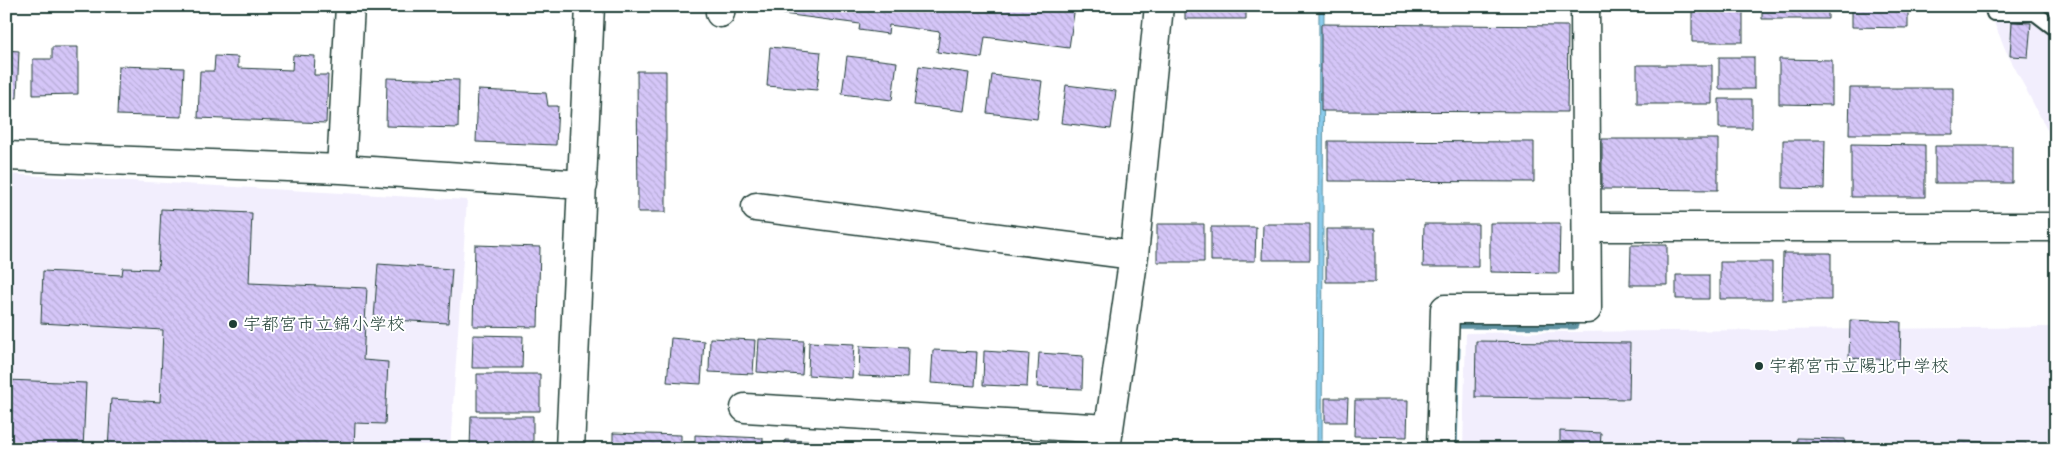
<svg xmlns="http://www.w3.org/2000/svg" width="2062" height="455" font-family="'Gochi Hand','Klee One',sans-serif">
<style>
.built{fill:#f2eefd}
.water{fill:#8acbeb;stroke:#5f92a2}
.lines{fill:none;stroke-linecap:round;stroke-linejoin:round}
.stream{stroke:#5f92a2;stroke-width:9}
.building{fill:url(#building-back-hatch);stroke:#1f3d34}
.lane-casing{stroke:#1f3d34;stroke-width:18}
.street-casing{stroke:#1f3d34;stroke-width:31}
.lane{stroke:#fff;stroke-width:14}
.street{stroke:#fff;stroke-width:28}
.poi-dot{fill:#1f3d34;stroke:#fff;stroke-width:2}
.labels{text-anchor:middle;stroke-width:4;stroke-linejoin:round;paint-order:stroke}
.poi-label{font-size:18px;fill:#1f3d34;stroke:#fff;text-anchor:start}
</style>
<defs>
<pattern id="building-back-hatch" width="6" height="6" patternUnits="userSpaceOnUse" patternTransform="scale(1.25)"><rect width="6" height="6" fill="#d5c6f8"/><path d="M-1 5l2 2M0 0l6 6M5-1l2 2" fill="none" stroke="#b6abd5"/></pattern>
</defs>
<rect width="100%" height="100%" fill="#fff"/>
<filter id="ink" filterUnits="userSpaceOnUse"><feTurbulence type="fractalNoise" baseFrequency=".02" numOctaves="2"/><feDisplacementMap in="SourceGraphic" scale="10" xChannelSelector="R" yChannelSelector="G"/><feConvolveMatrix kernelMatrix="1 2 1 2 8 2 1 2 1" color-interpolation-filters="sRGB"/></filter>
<g filter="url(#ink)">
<path class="built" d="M1987,6H2056V147L2006,51Z
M6,174L467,200L450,449H6Z
M2056,327L2052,391L2054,449H1463L1466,333Z"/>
<path class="water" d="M1319,6H1324L1322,449H1317Z
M1452,346L1460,348L1457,449H1449Z"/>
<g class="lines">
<path class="stream" d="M1455,333L1456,324L1574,325V311"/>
</g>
<path class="building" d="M633,6H703V8Z
M784,6H1075L1069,48L985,37L982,58L937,52L940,32L889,25L888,34L859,30L860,24L783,14Z
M1185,6H1246V19H1185Z
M1692,6H1743V42H1692Z
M1762,6H1828V19H1762Z
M1852,6H1908V28L1852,27Z
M2012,22L2031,23L2028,57L2010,56Z
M1321,24L1568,26L1567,112L1321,111Z
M52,47H78V94L33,95V59H52Z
M770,47L821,52L817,90L767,86Z
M6,50L19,51L17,98H6Z
M293,55L315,56L314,75H328L326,123L198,118L200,71H214L215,56L238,57V68L292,70Z
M847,56L897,62L892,100L842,94Z
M1719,57H1754V89H1719Z
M1779,59L1832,60V105L1779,104Z
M1637,65H1712V104H1637Z
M119,66L184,68L182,117L117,115Z
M919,66L969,73L964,111L914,105Z
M637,71H666V212H638Z
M992,75L1042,81L1037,119L987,113Z
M387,78L459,80L458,128L386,126Z
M1066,85L1116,91L1111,129L1061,123Z
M1850,88H1953V134H1849Z
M478,90L546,93L548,106H558L556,145L476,142Z
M1719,99H1752V128H1719Z
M1602,139H1718V190L1602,189Z
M1783,140H1825L1824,189L1783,188Z
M1328,141L1534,142V182L1328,181Z
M1851,144L1925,145V197H1851Z
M1935,146H2012V183H1935Z
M161,209L252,213L249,283L367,288L363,360L388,362L385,424L355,423L354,449H108L111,399L160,402L163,330L41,323L43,271L122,275L123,268L158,269Z
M1490,223H1560L1559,273L1490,272Z
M1157,224H1204V262H1157Z
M1263,224H1310V260H1262Z
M1424,224H1478V267H1423Z
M1211,227H1256L1255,261H1211Z
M1326,229H1375V282H1326Z
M475,245L540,247L538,327L473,326Z
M1631,245H1667V285H1630Z
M1783,253H1831V300H1782Z
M1720,262H1772V299H1720Z
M378,264L452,269L448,323L374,319Z
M1676,275H1709V299H1676Z
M1850,320L1901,322L1900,360L1849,358Z
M473,335L523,336L522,368H472Z
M671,338L704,341L701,384L667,382Z
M710,338L755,340L753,374L709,372Z
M759,339L804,341L802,375L757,372Z
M1476,341L1630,343L1629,399L1475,397Z
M809,342L854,344L852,378L808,375Z
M860,346L908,348L907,378L859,376Z
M933,350L977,352L975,386L931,383Z
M984,351L1029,354L1027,387L983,385Z
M1039,353L1083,356L1082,389L1037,387Z
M477,374H540V411H477Z
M6,380L86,383L83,449H6Z
M1325,398H1348L1347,422H1325Z
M1355,400H1408L1407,437L1354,436Z
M471,416H533V449H470Z
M1560,431L1601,433L1600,449H1560Z
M613,433L681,435V449H613Z
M695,435L763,438V449H695Z
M1797,438L1845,439V449H1796Z
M785,440L853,443V449H785Z
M1959,441L2026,443V449H1958Z"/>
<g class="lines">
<g class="lane-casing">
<path id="lane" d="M1992,6L1994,13H2035L2052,26"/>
</g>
<g class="street-casing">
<path id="street" d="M720,13L721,6
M6,156L341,169L583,185
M341,169L350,6
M756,207L1134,255
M1587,227H2056
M745,408L1109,429
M570,449L590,6
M1106,449L1134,255L1159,6
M1441,449L1445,309H1587L1585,6"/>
</g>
<use href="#lane" class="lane"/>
<use href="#street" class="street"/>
</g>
</g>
<g class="poi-dot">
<circle cx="233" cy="324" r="5"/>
<circle cx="1759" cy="366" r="5"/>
</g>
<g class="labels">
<g class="poi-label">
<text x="243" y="330">宇都宮市立錦小学校</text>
<text x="1769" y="372">宇都宮市立陽北中学校</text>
</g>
</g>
<rect width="2062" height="455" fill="none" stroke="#fff" stroke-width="25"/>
<rect x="12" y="12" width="2037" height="430" fill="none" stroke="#1f3d34" stroke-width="2" filter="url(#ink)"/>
</svg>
